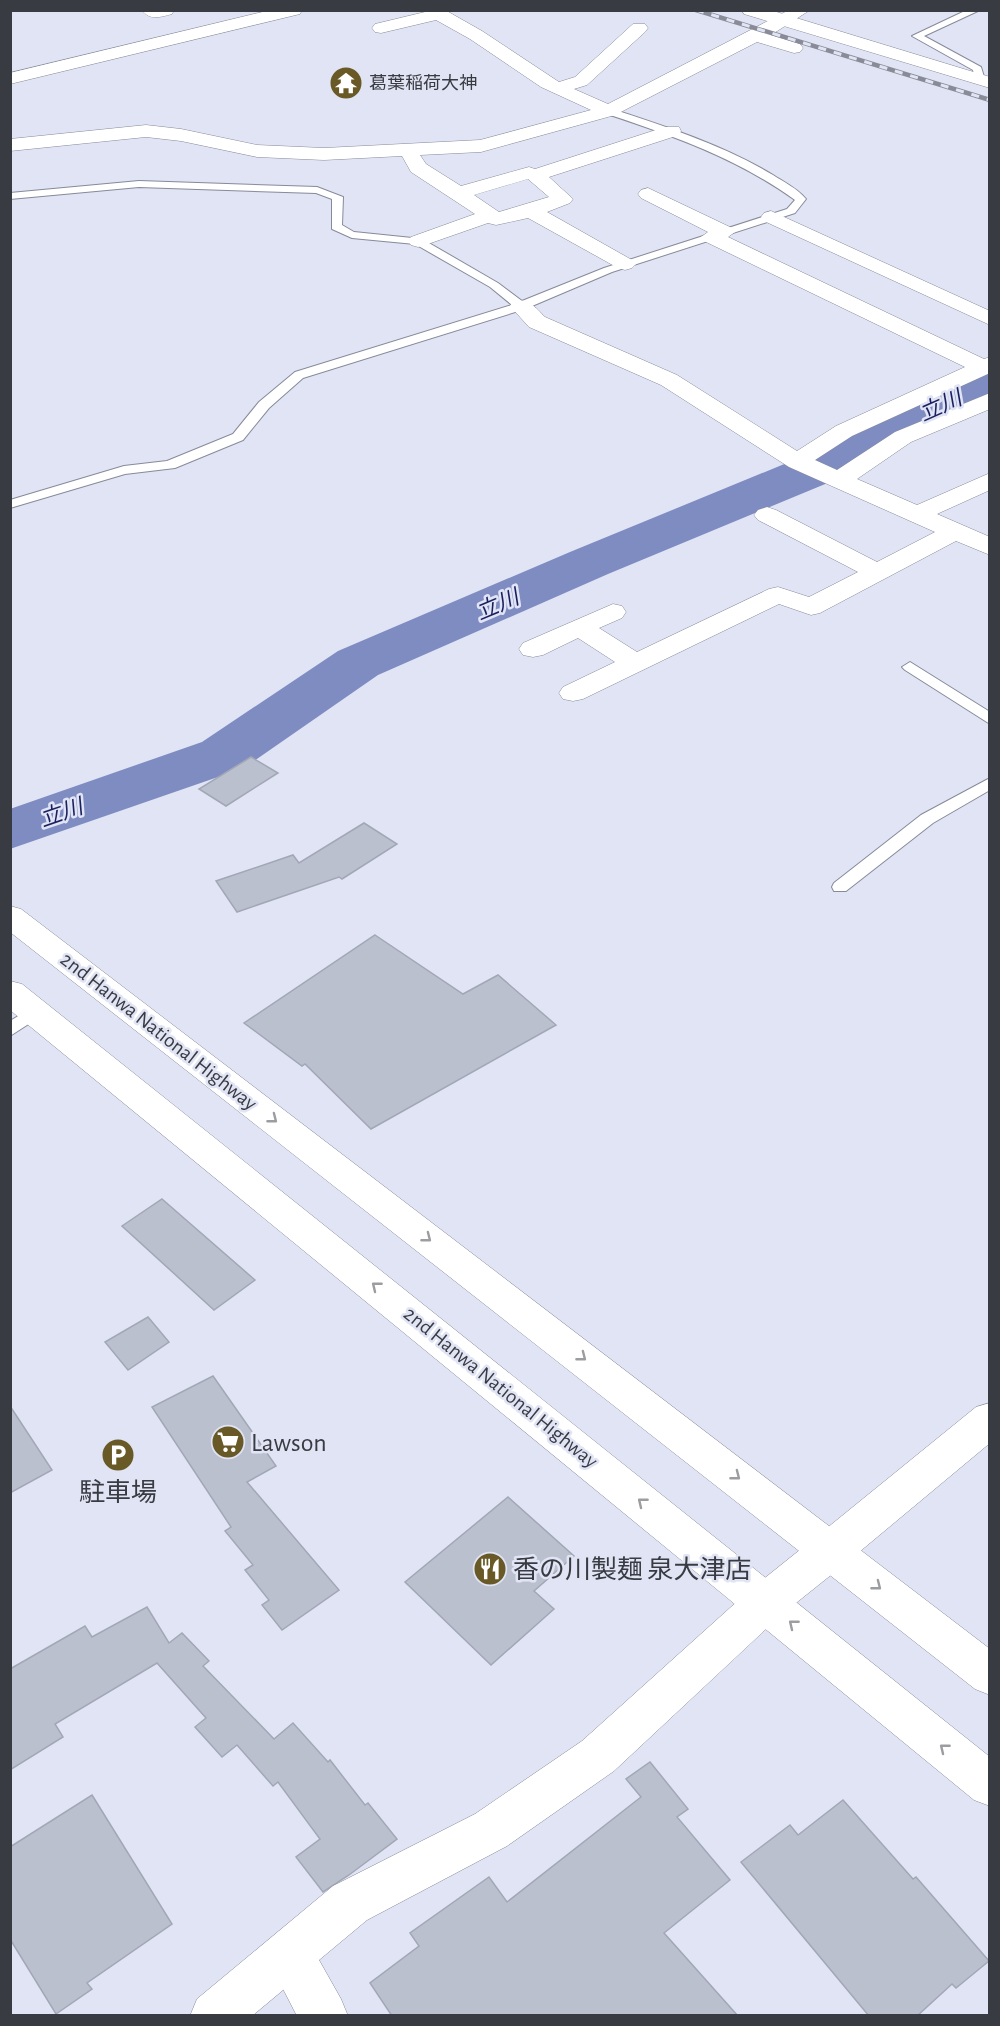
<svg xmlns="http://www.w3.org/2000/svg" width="1000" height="2026" font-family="'Alegreya Sans','Noto Sans JP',sans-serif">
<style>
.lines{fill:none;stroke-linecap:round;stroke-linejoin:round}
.river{fill:#7e8cc1;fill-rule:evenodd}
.building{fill:#bbc0cf;stroke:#a2a7b6;stroke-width:1.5}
.lane-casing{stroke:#868a99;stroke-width:2}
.street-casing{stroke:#868a99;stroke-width:1}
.secondary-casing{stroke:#868a99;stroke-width:1}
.highway-casing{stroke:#868a99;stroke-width:1}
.lane{fill:#fff;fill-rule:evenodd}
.street{fill:#fff;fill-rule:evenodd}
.secondary{fill:#fff;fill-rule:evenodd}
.highway{fill:#fff;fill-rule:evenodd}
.rail-casing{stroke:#898c98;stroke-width:4.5}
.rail{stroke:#e0e4f4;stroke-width:3;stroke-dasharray:8;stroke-linecap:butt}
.oneway{stroke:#9c9da0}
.labels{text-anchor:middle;stroke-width:5;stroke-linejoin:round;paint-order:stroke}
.far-poi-label{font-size:18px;fill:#393b42;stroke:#e0e4f4;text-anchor:start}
.street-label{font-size:21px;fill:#393b42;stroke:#e0e4f4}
.water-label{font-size:22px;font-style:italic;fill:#1a205f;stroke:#e0e4f4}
.near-poi-label{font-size:26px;fill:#393b42;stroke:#e0e4f4;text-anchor:start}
</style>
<rect width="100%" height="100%" fill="#e0e4f4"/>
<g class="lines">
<path class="river" d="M990,369V401L875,451L830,482L608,574L378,675L244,768L10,849V809L202,742L338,651L570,552L794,460L841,431L973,373Z"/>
</g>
<path class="building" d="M251,757L278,773L226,806L199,789Z
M364,823L397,844L342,879L339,877L237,912L216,881L293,855L299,863Z
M375,935L463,994L498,975L556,1025L371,1129L305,1064L302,1066L244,1023Z
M162,1199L255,1280L214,1310L122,1226Z
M148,1317L169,1342L128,1370L105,1342Z
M213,1376L276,1466L247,1482L339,1590L282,1630L262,1605L269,1600L245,1570L253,1565L225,1531L231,1527L152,1407Z
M10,1406L52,1470L10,1493Z
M508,1497L574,1556L534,1591L554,1609L491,1665L405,1582Z
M147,1607L169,1643L182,1633L209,1661L203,1666L274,1739L293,1723L328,1762L330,1760L365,1805L368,1803L397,1839L349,1875L323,1892L296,1857L320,1839L278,1782L273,1786L237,1745L222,1757L195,1727L206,1718L157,1663L55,1724L63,1737L10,1770V1669L85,1626L92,1637Z
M650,1762L688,1809L677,1817L730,1880L664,1933L738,2016H392L370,1983L419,1946L410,1933L489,1877L507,1902L641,1797L626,1779Z
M92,1795L172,1924L87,1983L92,1989L56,2014L10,1939V1847Z
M843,1800L913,1879L916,1877L989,1961L956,1988L952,1984L917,2016H869L741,1862L790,1825L798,1835Z"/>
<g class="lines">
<g class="lane-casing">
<path id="lane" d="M967,10H980L924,36L981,67L985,80L980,83L975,80L973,70L912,36Z
M604,109H612C667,127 723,145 773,175C784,182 798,189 806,199L795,213L612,272L525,309L303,378L269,408L243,440L175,468L125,474L10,508V500L124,466L167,461L233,434L259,402L295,372L512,305L490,287L415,244L352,238L332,229V199L316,193L139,187L10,199V193L139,181L317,187L343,197L342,225L354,232L422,239L498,283L522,301L604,268L787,209L795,200C737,158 671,135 604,113Z
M910,662L990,712V724L905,670L902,667Z
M990,778V790L933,823L846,891H834L832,887L834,883L921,815Z
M35,1006L41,1008L44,1012L41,1016L10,1036V1021Z"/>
</g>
<g class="street-casing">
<path id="street" d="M142,10H174L172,14C160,17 150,21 142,10Z
M424,10H445L482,31L559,82L575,77L633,24H645L648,28L645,32L587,85L574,89L608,104L789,10H810L771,35L800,44L803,48L800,52L794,53L757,42L615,115L481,152L420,155L426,164L461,186L529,167L535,169L665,127H679L681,131L679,135L549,177L573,199L570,203L547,212L632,260L636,264L632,268L625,270L618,268L528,218L496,225L488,223L425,245L418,247L411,245L408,241L411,237L475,214L411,172L402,156L324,160L257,157L181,141L146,137L10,151V139L146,125L181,129L257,145L324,148L480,140L591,110L541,87L470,39L436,20L381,33L375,32L372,28L375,24L425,12ZM528,179L549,197L499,212L474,195Z
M648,188L732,228L735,232L728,237L984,359L990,357V373L852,436L815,460L837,470L895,432L990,393V409L911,442L857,479L917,505L990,473V490L937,514L990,537V555L956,541L820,613L811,615L779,604L583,699L573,701L563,699L559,693L563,687L615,662L578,638L543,655L533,657L523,655L519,649L523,643L613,604L622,606L626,612L622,618L599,628L637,652L769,589L778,587L809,597L858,572L758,520L754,515L758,510L767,507L776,510L877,562L935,532L789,467L661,385L529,327L510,306L513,301C529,298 535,307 545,317L677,375L797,451L836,426L965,367L704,241L701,237L708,232L641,198L638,194L641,190Z
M771,211L990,311V325L764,221L761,217L764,213Z
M990,1403V1443L846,1563L831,1568L816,1563L810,1550L816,1537L976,1407Z
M289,1930L306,1937L341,1999L348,2016H297L265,1954L272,1937Z"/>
</g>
<g class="secondary-casing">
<path id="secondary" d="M271,10H302L300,14L10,84V73Z
M742,10H770L990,77V88L744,14Z
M831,1532L846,1537L852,1550L846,1563L781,1615L614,1771L507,1846L367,1920L252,2016H190L197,1999L333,1886L475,1814L582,1741L751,1589L816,1537Z"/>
</g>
<g class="highway-casing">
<path id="highway" d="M10,906L21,909L990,1649V1695L975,1689L10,932Z
M10,981L22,984L990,1757V1806L974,1800L10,1010Z"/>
</g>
<use href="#lane" class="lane"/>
<use href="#street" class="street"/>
<use href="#secondary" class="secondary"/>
<use href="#highway" class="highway"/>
<g class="rail-casing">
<path id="rail" d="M696,10L990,100"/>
</g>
<use href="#rail" class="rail"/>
</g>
<defs><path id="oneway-chevron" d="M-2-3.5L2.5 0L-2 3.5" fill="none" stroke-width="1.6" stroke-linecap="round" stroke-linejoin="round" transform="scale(1.5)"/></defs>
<g class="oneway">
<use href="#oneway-chevron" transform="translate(273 1119) rotate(38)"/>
<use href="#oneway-chevron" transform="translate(427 1238) rotate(38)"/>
<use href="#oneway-chevron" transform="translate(376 1286) rotate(-141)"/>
<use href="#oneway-chevron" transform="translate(582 1357) rotate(38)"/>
<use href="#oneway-chevron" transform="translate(736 1476) rotate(38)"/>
<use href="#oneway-chevron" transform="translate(642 1502) rotate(-141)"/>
<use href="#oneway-chevron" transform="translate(877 1586) rotate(38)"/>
<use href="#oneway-chevron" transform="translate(793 1624) rotate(-141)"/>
<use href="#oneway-chevron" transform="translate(944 1748) rotate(-141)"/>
</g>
<defs>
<g id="temple-disc" transform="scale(1.725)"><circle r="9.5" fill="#685926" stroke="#e0e4f4"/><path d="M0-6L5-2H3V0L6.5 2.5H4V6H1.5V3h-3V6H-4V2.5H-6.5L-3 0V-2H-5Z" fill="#fff"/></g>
<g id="supermarket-disc" transform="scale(1.725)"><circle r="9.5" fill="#685926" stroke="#e0e4f4"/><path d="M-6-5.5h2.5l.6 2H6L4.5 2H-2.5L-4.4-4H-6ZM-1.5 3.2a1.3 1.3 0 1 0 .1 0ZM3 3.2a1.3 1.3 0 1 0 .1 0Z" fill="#fff"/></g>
<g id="parking-disc" transform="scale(1.725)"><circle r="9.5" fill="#685926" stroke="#e0e4f4"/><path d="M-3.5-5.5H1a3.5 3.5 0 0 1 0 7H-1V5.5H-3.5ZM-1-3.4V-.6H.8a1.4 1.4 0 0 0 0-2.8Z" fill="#fff"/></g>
<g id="restaurant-disc" transform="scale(1.725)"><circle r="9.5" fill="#685926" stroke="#e0e4f4"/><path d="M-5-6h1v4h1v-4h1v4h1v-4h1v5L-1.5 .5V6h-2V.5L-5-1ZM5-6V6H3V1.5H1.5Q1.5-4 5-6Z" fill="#fff"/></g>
</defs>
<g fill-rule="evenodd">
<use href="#temple-disc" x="346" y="83"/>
<use href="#supermarket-disc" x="228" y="1442"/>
<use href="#parking-disc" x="118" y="1455"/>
<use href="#restaurant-disc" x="490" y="1569"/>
</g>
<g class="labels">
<g class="far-poi-label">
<text x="369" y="89">葛葉稲荷大神</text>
</g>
<g class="street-label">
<text transform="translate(159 1031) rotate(38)" y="7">2nd Hanwa National Highway</text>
<text transform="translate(501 1387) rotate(39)" y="7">2nd Hanwa National Highway</text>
</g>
<g class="water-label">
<text transform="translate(940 405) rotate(-24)" y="8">立川</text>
<text transform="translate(497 604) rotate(-23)" y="8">立川</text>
<text transform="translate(61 812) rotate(-19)" y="8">立川</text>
</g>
<g class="near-poi-label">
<text x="251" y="1451">Lawson</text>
<text x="118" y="1501" text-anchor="middle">駐車場</text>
<text x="513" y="1578">香の川製麺 泉大津店</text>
</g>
</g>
<rect width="1000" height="2026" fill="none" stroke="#393b42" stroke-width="24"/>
</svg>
